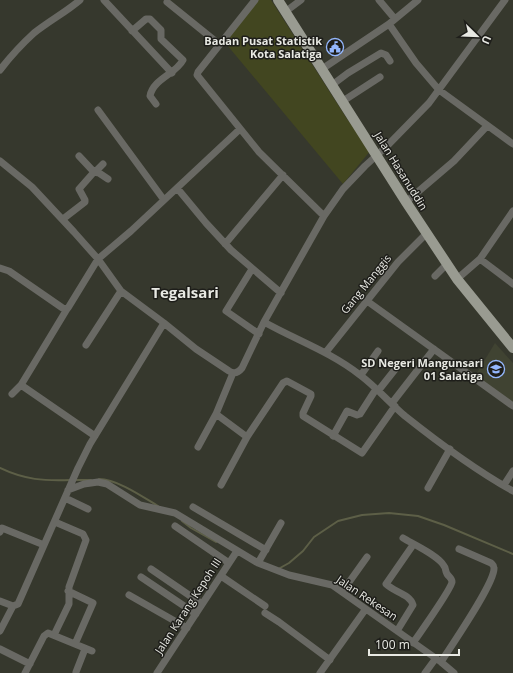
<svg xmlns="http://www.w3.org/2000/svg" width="513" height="673" font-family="'Open Sans',sans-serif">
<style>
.built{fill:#404332}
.green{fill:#424620}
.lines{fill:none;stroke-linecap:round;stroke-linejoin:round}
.stream{stroke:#5d5f47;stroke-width:2}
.street{stroke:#696964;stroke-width:7}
.primary{stroke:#999b91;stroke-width:10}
.labels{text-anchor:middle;stroke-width:3;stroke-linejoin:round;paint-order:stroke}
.poi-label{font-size:11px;font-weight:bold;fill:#e8e9e3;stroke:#1e1e1a;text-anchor:end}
.street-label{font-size:11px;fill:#e8e9e3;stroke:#1e1e1a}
.district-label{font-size:15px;font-weight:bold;fill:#e8e9e3;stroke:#1e1e1a}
</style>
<rect width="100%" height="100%" fill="#36382d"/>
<path class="built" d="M495,343L513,363V404L475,376Z"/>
<path class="green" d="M254,0H271L347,119L371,150L343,184L222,39Z"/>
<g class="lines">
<path class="stream" d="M0,468C25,480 44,481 71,480
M99,479C117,479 143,497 158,506
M75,480H91
M182,521L191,528L216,542
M280,568L289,563L303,551L314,537L338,521L362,515L389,513L418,516L444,525L513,554"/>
<path class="street" d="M104,0L172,73
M255,0L198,72L197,75L259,152L324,216
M379,0L395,19
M167,2L219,44
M285,12L301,0
M389,24L418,0
M132,31L146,19H150L161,30V39L183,60C176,74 153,79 150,96L156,104
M322,69L389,24L416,63L439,90L513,144
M0,70C10,57 22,44 34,33C49,21 66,12 80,0
M332,85L348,73L381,53L386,55L390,61
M343,101L380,77
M98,110L164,200
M79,156L94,172
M0,161L32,187L74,232L98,259L121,291L164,323L196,349L229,371C234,374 238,373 242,368L264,322L324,216L343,189L365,166L387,146L429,103L505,0
M96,171L103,164
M177,188L206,223L231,250L281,293
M406,202L454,161L487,126
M513,211L480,259L513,284
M63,219L85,202V200L79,189L94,172L99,173L108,179
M225,244L283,175
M0,268L9,271L64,309L68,308L98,259L131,231L240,129
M252,269L226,311L259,334
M435,276L447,264
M457,279L480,259
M367,301L513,406
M264,322C296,340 331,352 360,375C376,387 390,403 405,416C439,443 475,470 513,491
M86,345L121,291
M326,352L398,262L427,233
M361,375L378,351
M21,385L95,436
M378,391L397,367
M12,394L21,385L35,362L67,309
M392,403L434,349
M333,436L347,411L357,415L360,414L376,389
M247,437L283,383L287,381L311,394V396L303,413V416L362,453L395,406
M198,447L216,414
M221,485L247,437L216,414L233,373
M504,485L513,471
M428,488L450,449
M68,490L84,484L98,482L107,484L140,505L175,513L258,563L289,575L332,585L441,662L454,673
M65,498L88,509
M193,507L266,550
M175,526L229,563
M0,532L2,528L44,545
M403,538C413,544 439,556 444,566C446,568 445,571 447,574C449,577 452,578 452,582C451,589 420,633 413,643
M258,563L281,523
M151,569L202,604
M221,576L265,606
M141,577L196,614
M68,591L93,603L75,644
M342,592L367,557
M129,595L187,628
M0,601L13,606L18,604L78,468L90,444L164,323
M265,613L279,622L330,660
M0,631L13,606
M397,631L413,605C410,594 394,592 386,584L413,545
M54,635L69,604V587L86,540L83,534L55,522
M0,649L30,664
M441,662C451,646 495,583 494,568C494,565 493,565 491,563L459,549
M76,672L85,649
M25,673L44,636L48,633L92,651
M157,673L237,551
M320,673L365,610
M425,673L436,658"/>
<path class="primary" d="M278,0L406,202L457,279L513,348"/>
</g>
<defs>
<g id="civic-ring" transform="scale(0.9)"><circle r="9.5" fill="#1e1e1a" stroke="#94b7fd" stroke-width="1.5"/><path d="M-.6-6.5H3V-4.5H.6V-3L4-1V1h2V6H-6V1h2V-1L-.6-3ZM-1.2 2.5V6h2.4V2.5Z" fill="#94b7fd"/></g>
<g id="school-ring" transform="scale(0.9)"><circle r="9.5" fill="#1e1e1a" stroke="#94b7fd" stroke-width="1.5"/><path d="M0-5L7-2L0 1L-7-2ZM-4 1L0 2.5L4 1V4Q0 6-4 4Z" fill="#94b7fd"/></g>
</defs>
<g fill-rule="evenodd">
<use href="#civic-ring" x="335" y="47"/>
<use href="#school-ring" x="496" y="369"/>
</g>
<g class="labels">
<g class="poi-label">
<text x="322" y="45">Badan Pusat Statistik<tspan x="322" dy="13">Kota Salatiga</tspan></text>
<text x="483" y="367">SD Negeri Mangunsari<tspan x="483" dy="13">01 Salatiga</tspan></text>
</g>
<g class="street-label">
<text transform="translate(401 171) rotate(58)" y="4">Jalan Hasanuddin</text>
<text transform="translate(366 284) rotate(-51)" y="4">Gang Manggis</text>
<text transform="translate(367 598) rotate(34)" y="4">Jalan Rekesan</text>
<text transform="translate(188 606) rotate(-57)" y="4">Jalan Karang Kepoh III</text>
</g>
<g class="district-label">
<text x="185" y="298">Tegalsari</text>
</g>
</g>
<g transform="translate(477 36) rotate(113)" stroke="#1e1e1a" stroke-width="3" paint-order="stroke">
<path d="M0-3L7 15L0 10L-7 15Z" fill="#e8e9e3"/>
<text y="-6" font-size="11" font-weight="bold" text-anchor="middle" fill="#e8e9e3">U</text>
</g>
<path d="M369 649v6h90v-6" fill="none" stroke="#e8e9e3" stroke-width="2"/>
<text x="375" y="649" font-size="12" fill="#e8e9e3" stroke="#1e1e1a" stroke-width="3" paint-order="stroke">100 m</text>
</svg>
